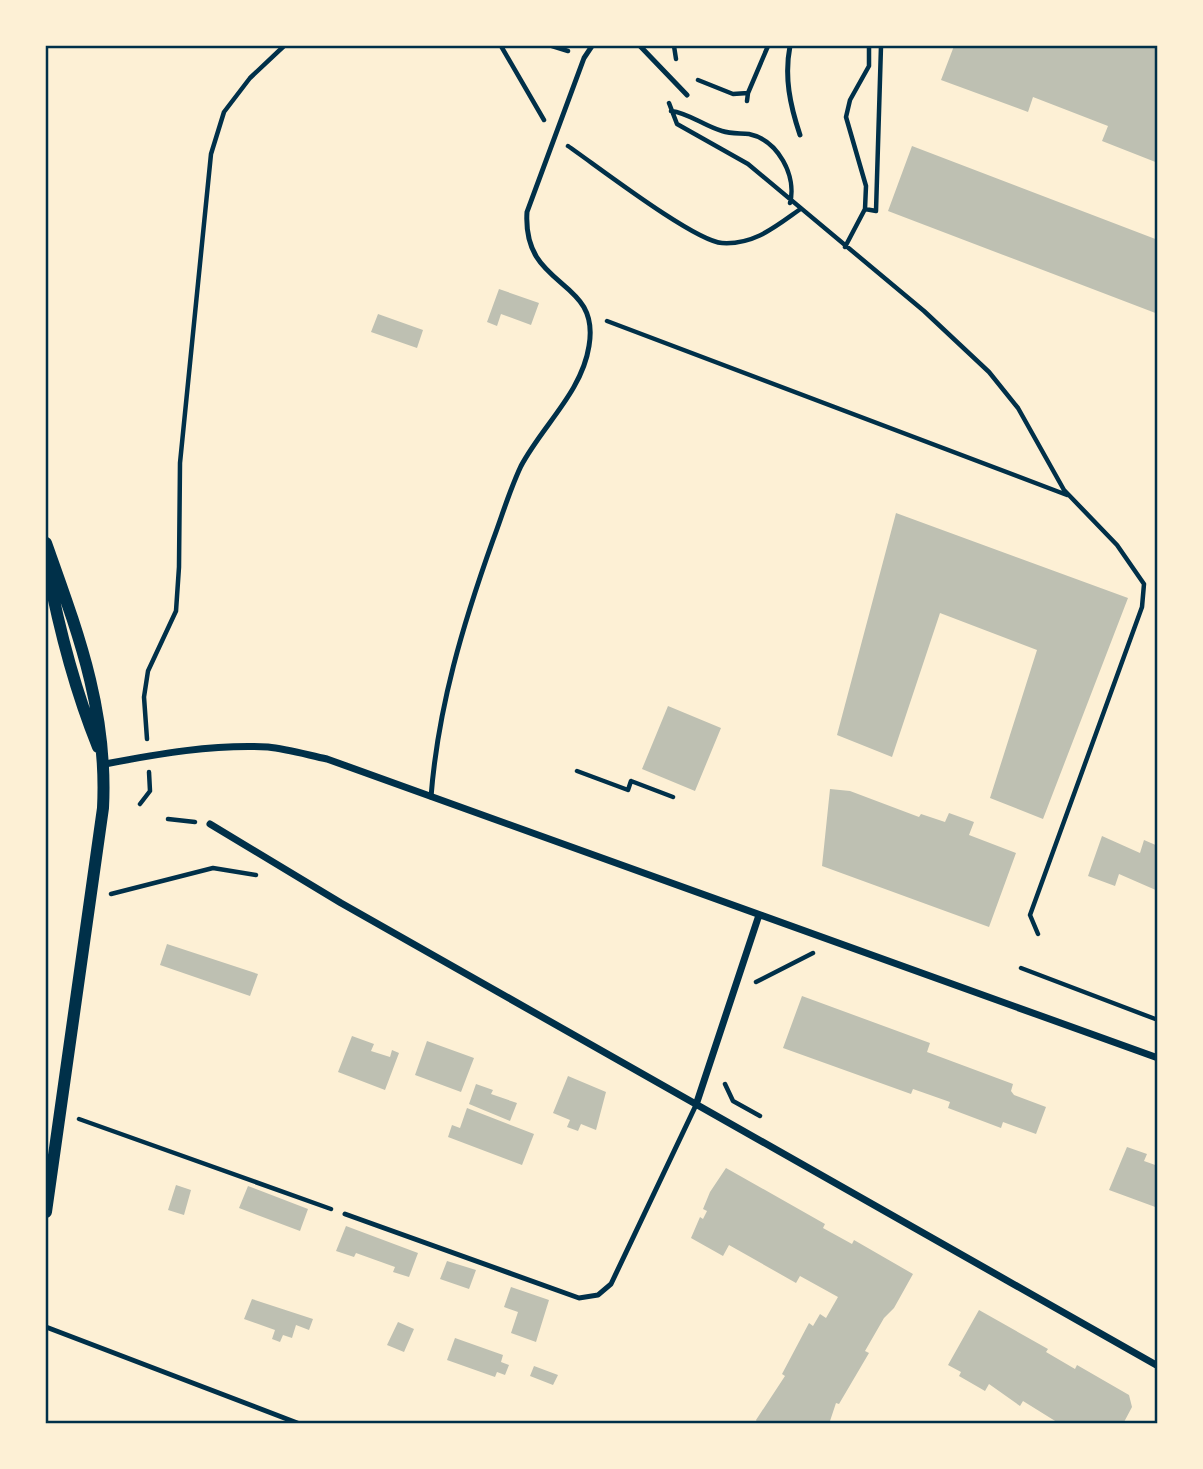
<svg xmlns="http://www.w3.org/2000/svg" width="1203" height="1469" font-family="'DM Sans',sans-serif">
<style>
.building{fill:#bec0b2}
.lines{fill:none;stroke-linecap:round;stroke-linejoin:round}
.path{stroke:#003049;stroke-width:4.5}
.service{stroke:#003049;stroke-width:5}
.minor{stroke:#003049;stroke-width:7}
.tertiary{stroke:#003049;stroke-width:12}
.neatline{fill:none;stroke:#003049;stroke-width:2.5}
</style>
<rect width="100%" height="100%" fill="#fdf0d5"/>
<path class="building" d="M954,46H1158V163L1102,141L1108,126L1033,97L1028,112L941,80Z
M912,146L1158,240V314L888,211Z
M499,289L539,303L531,325L501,314L497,326L487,322Z
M378,314L423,330L417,348L371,332Z
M896,513L1128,598L1043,819L990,798L1037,650L940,613L892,757L837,735Z
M668,706L721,728L695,791L642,769Z
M830,789L850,791L919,817L921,814L945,822L949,813L974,822L969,835L1016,853L989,927L822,866Z
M1102,836L1140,853L1144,840L1158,846V891L1119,874L1115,886L1088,876Z
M167,944L258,974L250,996L160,965Z
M802,996L930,1043L927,1052L1013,1084L1011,1091L1014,1095L1046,1107L1036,1134L1003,1122L1001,1128L948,1108L950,1102L913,1089L911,1094L783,1048Z
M352,1036L374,1044L371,1051L390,1057L392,1050L399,1053L385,1090L338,1072Z
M427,1041L474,1058L461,1092L415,1075Z
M568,1076L606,1092L596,1130L581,1124L578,1131L567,1127L570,1120L553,1113Z
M476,1084L493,1090L491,1094L517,1103L510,1121L469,1104Z
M467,1108L534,1134L522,1165L448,1137L452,1125L460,1128Z
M1127,1147L1147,1154L1144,1161L1158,1166V1208L1109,1190Z
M726,1168L825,1224L823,1228L852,1244L854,1240L913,1274L894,1308L884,1318L865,1351L869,1353L839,1404L836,1403L829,1424H758L756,1420L785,1376L782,1374L809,1323L813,1326L820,1314L826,1318L838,1297L800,1276L796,1283L729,1245L723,1256L691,1238L700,1217L703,1219L707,1211L703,1209L710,1192Z
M176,1185L191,1190L184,1215L168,1210Z
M248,1186L308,1209L300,1231L239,1208Z
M346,1226L418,1253L409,1277L393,1272L395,1267L356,1253L354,1257L336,1251Z
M447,1261L476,1270L469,1289L440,1279Z
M511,1287L549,1300L536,1342L511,1333L518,1312L504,1307Z
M252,1299L313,1319L309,1330L296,1325L292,1338L283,1335L280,1342L272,1339L275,1330L244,1319Z
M979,1310L1048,1349L1046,1352L1075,1369L1077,1365L1129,1395L1132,1407L1123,1424H1060L1023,1401L1020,1406L989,1384L985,1391L959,1376L961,1372L948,1365Z
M398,1322L414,1329L404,1352L387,1345Z
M455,1338L503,1355L501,1362L509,1365L505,1375L497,1372L495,1377L447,1360Z
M534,1366L558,1375L553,1385L530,1376Z"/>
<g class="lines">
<path class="path" d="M501,46L544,120
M552,46L568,51
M674,46L676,59
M698,80L733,94L748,93L768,46
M747,101L748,93
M669,103L677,124L748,164L924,311L989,372L1018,408L1064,490L1117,545L1144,584L1142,607L1030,915L1038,934
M671,111C689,113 704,126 722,131C731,134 740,133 749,134C778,140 797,176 790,203
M568,146C597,166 694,241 722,243C754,245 775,227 799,210
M865,209L866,186L846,117L850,100L869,66V46
M845,247L865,209L876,211L881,46
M607,321L1067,495
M147,739L144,697L148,671L176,611L179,567L180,463L211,154L224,112L250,78L284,46
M577,771L628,790L631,781L673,797
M140,804L150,791L149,772
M168,819L195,822
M111,894L213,868L256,875
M1021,968L1158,1020
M756,982L813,953
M725,1084L733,1101L760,1116
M79,1119L331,1209"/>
<path class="service" d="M640,46L687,95
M790,46C784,77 790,105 800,135
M431,797C438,707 463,624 493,540C502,516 510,489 521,466C542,426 582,392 589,346C601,276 522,291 527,212L584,58L592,46
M345,1214L579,1298L598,1295L611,1284L696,1105
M46,1327L300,1424"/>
<path class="minor" d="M105,764C157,754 214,744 268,747C287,749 308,755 327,759L1158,1058
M210,824L341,903L1158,1366
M696,1105L759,915"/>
<path class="tertiary" d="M46,543C78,633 108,711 103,808L46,1212
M47,566C59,629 74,688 98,747"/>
</g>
<rect width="1203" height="1469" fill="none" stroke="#fdf0d5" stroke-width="94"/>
<rect x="47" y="47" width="1109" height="1375" class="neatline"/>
</svg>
